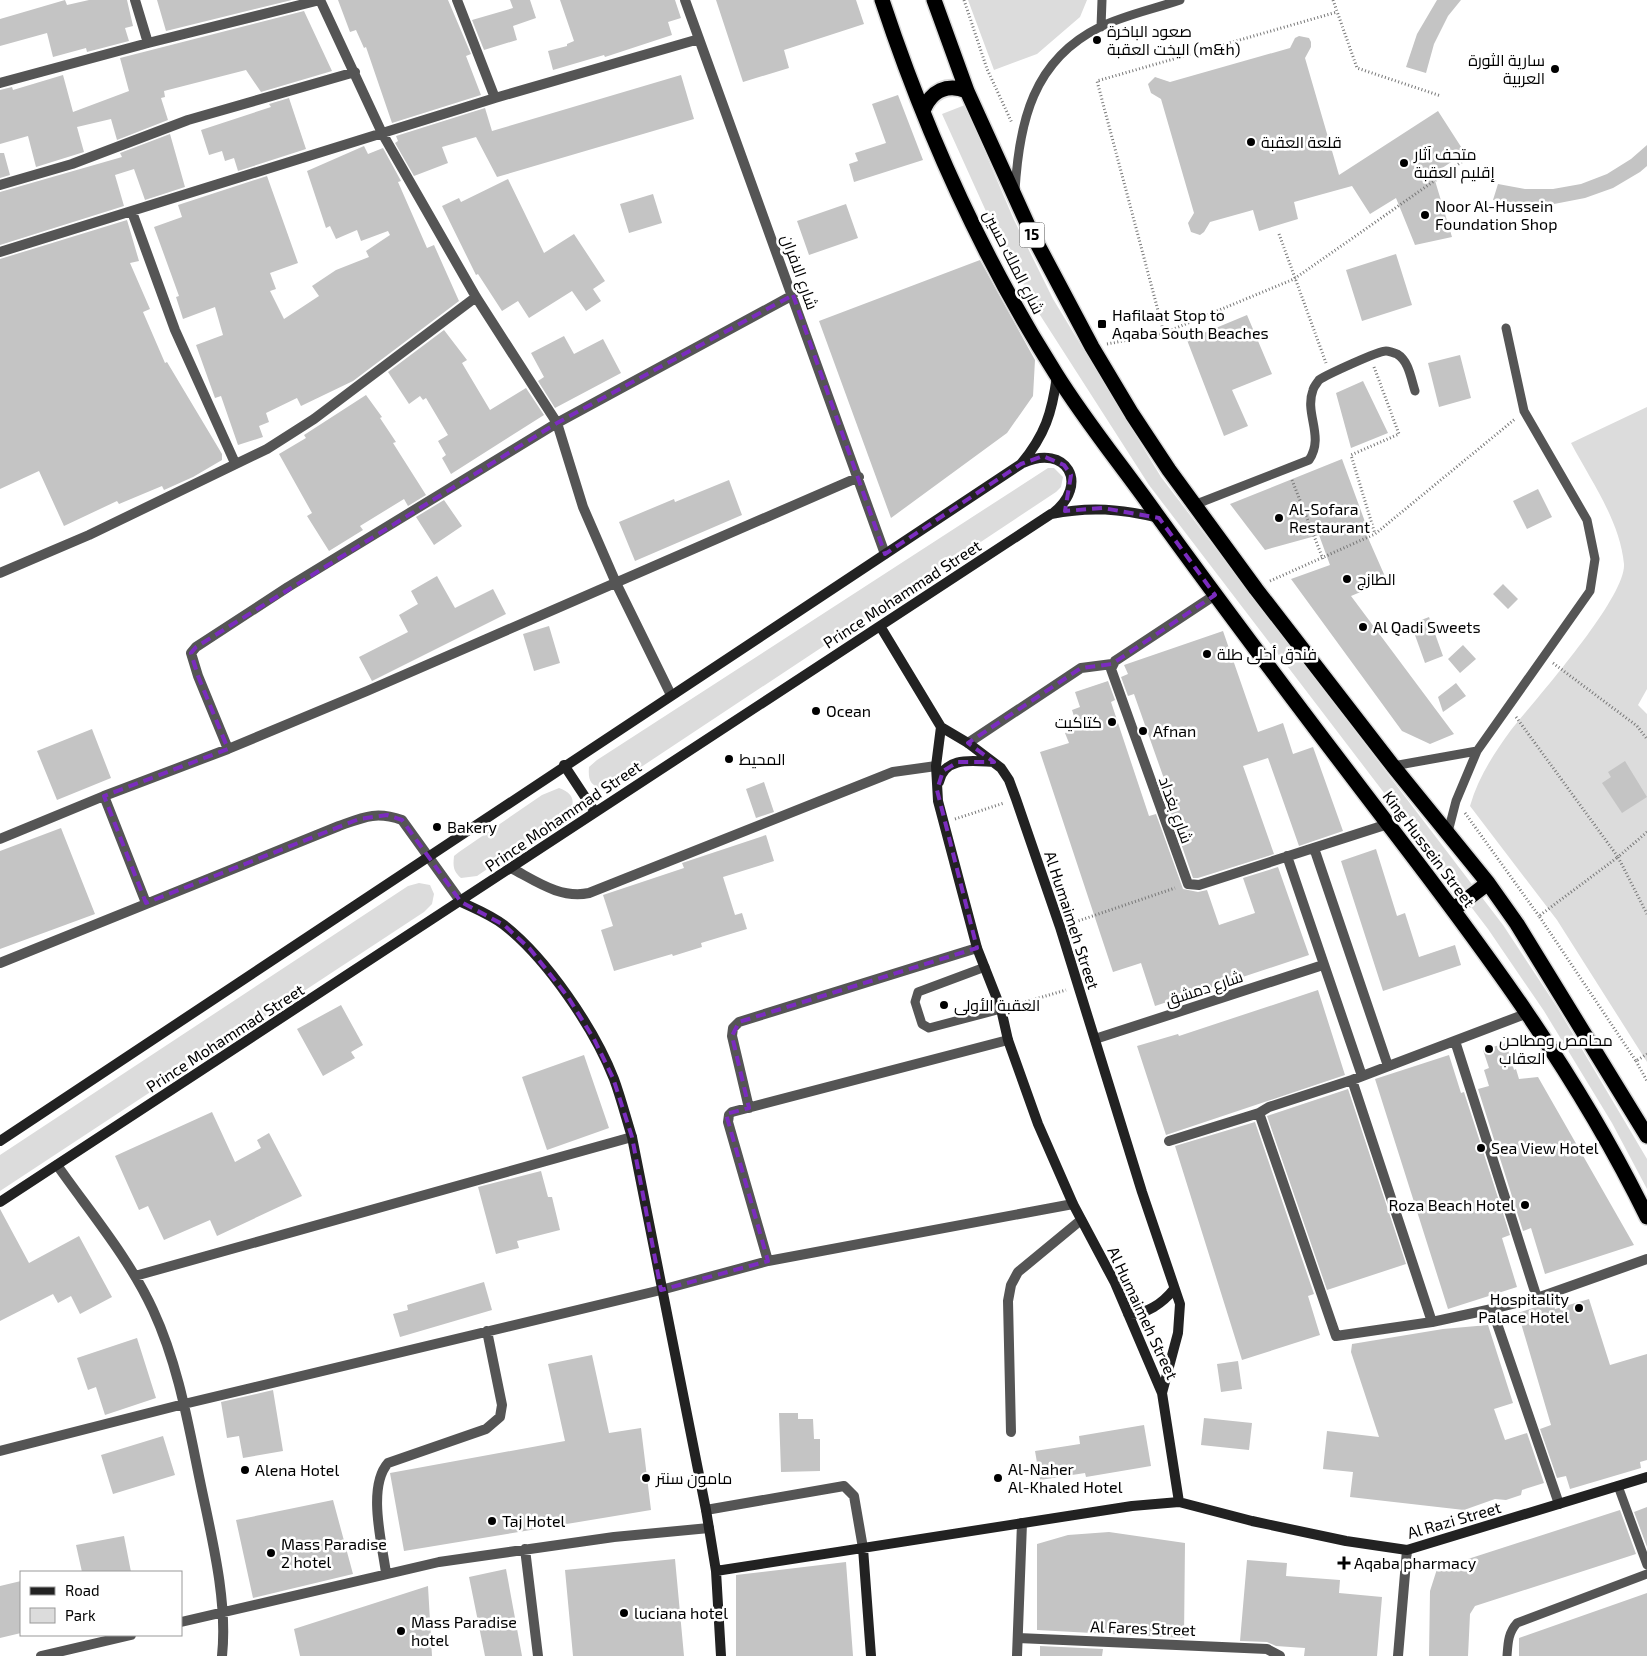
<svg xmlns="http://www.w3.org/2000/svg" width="1647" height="1656" font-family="'Exo 2',Cairo,sans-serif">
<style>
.green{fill:#dcdcdc}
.building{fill:#c4c4c4}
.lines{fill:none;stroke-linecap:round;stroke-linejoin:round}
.highway-casing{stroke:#dbdbdb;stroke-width:18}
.path{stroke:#777;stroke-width:3;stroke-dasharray:1 2.5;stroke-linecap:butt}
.lane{stroke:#555;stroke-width:9}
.street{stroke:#555;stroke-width:10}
.secondary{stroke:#222;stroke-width:10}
.highway{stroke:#000;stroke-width:15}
.marked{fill:none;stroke:#7b2cbf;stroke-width:4;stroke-dasharray:10 6;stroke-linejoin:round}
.poi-dot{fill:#000;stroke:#fff;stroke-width:2}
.labels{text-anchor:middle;stroke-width:5;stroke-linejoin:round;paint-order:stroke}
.shield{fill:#fff;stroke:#4c4c4c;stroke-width:1}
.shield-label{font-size:15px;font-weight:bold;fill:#000}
.poi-label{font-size:16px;fill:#000;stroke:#fff;text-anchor:start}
.street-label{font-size:16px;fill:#000;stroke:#fff}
</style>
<rect width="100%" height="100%" fill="#fff"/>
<path class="green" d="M968,0H1087L1080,17L1037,54L994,70Z
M965,105L1014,220L1053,299L1161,477L1503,925L1557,1007L1647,1159V1189L1612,1123L1544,1011L1488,929L1149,485L1040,315L994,229L942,114Z
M1647,407V689L1638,705L1647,714V1062L1557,920L1470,806C1478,778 1494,753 1511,730C1535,700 1626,598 1624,564C1620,521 1591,481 1571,443Z
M1048,468H1054L1063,477L1061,487L1056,492L614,785L603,790C590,785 588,780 589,767L597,760Z
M559,788C573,793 576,801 569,813L477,876L461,878C453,871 453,866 454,856L459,852L542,795Z
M419,883L430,885L434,894L432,904L424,912L0,1191V1155L408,886Z"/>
<path class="building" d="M65,0L67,5L89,0H127L133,26L125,28L129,41L87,52L86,48L53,57L47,33L0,46V19Z
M157,0H292L166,31Z
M338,0H448L471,54L466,56L481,95L392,123L366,47L364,48L356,30L350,32Z
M510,0H530L536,18L513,26L517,40L484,50L472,20L513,8Z
M560,0H675L681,18L668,22L672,35L605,57L604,55L553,70L548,51L567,46V44L574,41Z
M716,0H856L864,24L784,50L789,68L743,82Z
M1437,0H1461L1448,16L1434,44L1426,73L1406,67L1417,34Z
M304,11L332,71L261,92L246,70L164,91L165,97L161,98L168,120L117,140L111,119L77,127L84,152L36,167L28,136L0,144V90L12,87L13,90L63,75L73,112L129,91L120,58Z
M1299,36L1309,38L1311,42V47L1305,58L1339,175L1438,111L1465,153L1433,174L1452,237L1415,245L1396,198L1370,214L1352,186L1294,202L1298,219L1259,231L1253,210L1210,222L1204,232L1200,235L1191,232L1188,223L1194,213L1161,99L1151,93L1148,84L1155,77L1170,82L1290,48L1295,38Z
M681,75L694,119L497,177L476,137L442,147L448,163L414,176L395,143L398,141L396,136L485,108L492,131Z
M898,95L923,160L854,182L849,164L858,161L855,153L886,143L872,104Z
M289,98L306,149L238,171L234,158L225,161L222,151L209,155L201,130L271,107L269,104Z
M170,134L185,187L145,200L134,169L115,175L124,206L0,245V192L122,157L120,153Z
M1647,145V166L1640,172L1613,188L1585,198L1554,204L1524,205L1493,200L1498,184L1525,189H1553L1581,184L1607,174L1631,159Z
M364,146L368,154L383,148L401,181L398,182L427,248L434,245L459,301L353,381L301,406L297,398L266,413L269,422L259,426L263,437L238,445L221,396L215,398L196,345L223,335L215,307L183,319L176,297L179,296L154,227L182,217L178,205L267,176L298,263L270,273L276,289L270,291L284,319L319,296L312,286L336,270L369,257L366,251L390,235L388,231L361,241L357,230L336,239L330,226L326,228L307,171Z
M0,153H4L10,175L0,178Z
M508,179L544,253L574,234L605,281L593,289L601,301L586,311L572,291L529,318L518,301L502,311L478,274L476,275L442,206L459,198L461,202Z
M653,194L662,223L629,233L620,204Z
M846,204L858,238L809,255L797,221Z
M127,220L139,261L130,263L150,309L143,312L165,363L167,362L222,454V460L193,477L164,490L162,486L119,504L117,501L64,526L39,471L0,489V259Z
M1396,254L1412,305L1362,321L1346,270Z
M980,260L1035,360L1033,396L1007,433L891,518L819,321Z
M1247,315L1272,374L1232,390L1248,426L1224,436L1187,340Z
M444,330L467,360L462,363L490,410L526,388L544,415L451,474L442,458L446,455L438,441L448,435L426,398L423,400L420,396L409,404L388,372Z
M564,336L574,354L603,339L621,373L555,408L538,381L544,377L531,353Z
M1460,355L1471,398L1439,407L1428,363Z
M1363,381L1388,433L1351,448L1336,393Z
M366,395L382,417L380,418L396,442L393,443L426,495L408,506L404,499L360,526L363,530L329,551L307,516L312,513L279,454L306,438L304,435Z
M1342,459L1368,530L1365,531L1387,581L1351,596L1454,734L1430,744L1402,731L1291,579L1330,565L1319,535L1265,550L1230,504Z
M729,480L742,515L635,561L619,522L674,499L675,502Z
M1538,489L1552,517L1527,529L1513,501Z
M444,500L462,526L434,545L416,517Z
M437,576L455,608L493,589L506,614L372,681L359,657L408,632L399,615L418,604L411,591Z
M1503,584L1518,599L1508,609L1493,594Z
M1429,617L1443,656L1425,663L1411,624Z
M549,626L560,663L534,671L523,634Z
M1223,631L1258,732L1283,723L1293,754L1313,747L1343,831L1299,846L1268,758L1243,766L1274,854L1198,878H1193L1169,809L1174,807L1134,694L1128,696L1121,677L1128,674L1124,665Z
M1463,645L1476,659L1460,673L1448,659Z
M1108,681L1115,700L1111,702L1149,816L1156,814L1183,889L1198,892L1207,890L1219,925L1255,913L1243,878L1278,867L1309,955L1155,1006L1141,963L1113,972L1040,752L1069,743L1065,733L1078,729L1072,710L1080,707L1075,692Z
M1456,683L1466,696L1443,712L1438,697Z
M92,729L111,778L57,800L37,751Z
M1625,761L1647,797L1622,813L1602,783L1611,777L1608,772Z
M764,782L774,812L756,818L746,789Z
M61,828L95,914L0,949V851Z
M766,835L774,861L723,877L735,915L742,913L747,929L701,943L702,947L673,956L672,954L614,971L601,930L613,926L603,895L684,868L682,863Z
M1376,849L1397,916L1405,913L1419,957L1455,945L1461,965L1383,991L1341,861Z
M1318,990L1345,1075L1166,1135L1137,1046L1178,1034L1179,1036Z
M341,1005L363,1045L351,1052L355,1058L323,1076L297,1029Z
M1506,1043L1514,1070L1516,1069L1519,1079L1538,1077L1634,1245L1545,1274L1531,1228L1523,1231L1478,1089L1489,1086L1484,1070L1489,1068L1483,1050Z
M584,1055L609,1128L547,1150L522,1077Z
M1449,1055L1461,1093L1464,1092L1510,1235L1502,1238L1517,1287L1448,1309L1375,1079Z
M1348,1089L1406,1264L1327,1290L1267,1116Z
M212,1112L235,1162L261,1148L257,1140L269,1133L302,1196L217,1236L210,1220L164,1240L148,1206L139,1210L115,1156Z
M1255,1122L1314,1294L1308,1296L1320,1335L1242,1360L1175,1146Z
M541,1171L548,1197H552L560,1230L517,1241L519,1248L496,1254L478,1187Z
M0,1209L29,1263L79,1236L112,1297L80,1314L71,1296L58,1303L53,1294L0,1321Z
M484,1282L492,1310L400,1337L393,1314L408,1310L407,1305Z
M1589,1299L1610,1365L1647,1354V1460L1640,1462L1641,1468L1570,1489L1566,1476L1557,1478L1540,1429L1551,1425L1518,1313L1553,1301L1555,1309Z
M1488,1325L1513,1403L1494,1409L1505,1440L1527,1433L1544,1483L1522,1490L1521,1495L1506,1500L1495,1499L1464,1510L1350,1497L1353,1472L1323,1469L1327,1431L1379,1437L1351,1352L1352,1344L1443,1329Z
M137,1338L156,1398L105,1415L96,1387L88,1390L77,1358Z
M592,1355L609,1433L641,1428L651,1510L404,1551L390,1473L565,1441L548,1364Z
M1238,1361L1242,1389L1221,1392L1217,1364Z
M273,1390L283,1451L243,1458L239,1436L227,1438L221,1402Z
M779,1413H798V1419H813L814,1439H820V1471L781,1472Z
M1204,1418L1252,1423L1249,1450L1201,1445Z
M1144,1425L1151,1466L1086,1477L1085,1473L1040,1480L1035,1451L1080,1444L1079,1436Z
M163,1436L175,1475L113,1494L101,1455Z
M333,1500L353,1574L253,1598L236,1520Z
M1647,1507V1547L1634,1512Z
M1620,1510L1636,1554L1475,1606L1470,1614L1468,1656H1429L1430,1591L1437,1569Z
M1109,1532L1185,1543L1184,1638L1037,1630V1544L1068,1535Z
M124,1536L131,1572H82L76,1545Z
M675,1559L684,1656H573L565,1570Z
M1247,1560L1287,1563L1286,1576L1340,1580L1339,1593L1382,1597L1377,1656H1304L1305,1648L1276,1646L1267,1642L1240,1641Z
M846,1562L853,1656H736V1575Z
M506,1569L522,1656H485L469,1577Z
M21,1581V1633L0,1638V1586Z
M428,1586L432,1656H300L294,1629Z
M1647,1593V1656H1519V1638Z
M1040,1646L1103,1649L1102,1656H1040Z"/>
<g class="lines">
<g class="highway-casing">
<path id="highway" d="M882,0C925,130 983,259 1056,374C1084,419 1118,461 1149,504C1227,612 1307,718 1388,824C1484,949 1578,1075 1647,1217
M934,0L967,91L1031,232L1092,347L1132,414L1169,470L1256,589L1393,766L1488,883L1517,924L1647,1136
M923,111C931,91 947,83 967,91
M1454,909L1488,883"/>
</g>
<path class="path" d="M964,0L987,69L1012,123
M1333,0L1357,68L1441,96
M1279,234L1326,363
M1164,333L1097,81L1337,12
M1107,344L1164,333L1294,279L1477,151
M1374,367L1399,434L1351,455L1375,534
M1292,480L1323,559
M1270,581L1375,534L1515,419
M1553,663L1637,726L1647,739
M1516,717L1618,857L1539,916L1636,1061L1647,1054
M1465,813L1539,916
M955,819L1004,803
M1647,832L1618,857L1647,914
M1072,923L1175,888
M1012,1006L1066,990
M1636,1061L1647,1081"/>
<path class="lane" d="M1101,27L1102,0
M1015,191C1019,122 1033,60 1100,27C1125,15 1154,9 1180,0
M1194,505L1309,460C1325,436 1304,414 1313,390C1314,386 1317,383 1319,380C1326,375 1378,351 1386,351C1388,351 1395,353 1397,354C1409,361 1411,379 1415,391
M1393,766L1477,751
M1448,832L1456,801L1477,751L1590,591L1595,559L1587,520L1524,411L1506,328
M985,967L918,992L915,1002L922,1024L929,1028L1001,1009
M1618,1486L1647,1565
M1507,1656C1508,1643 1508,1633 1517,1623L1647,1574"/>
<path class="street" d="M135,0L148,43
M320,0L382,133L476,297L557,423L583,507L616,583L671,695
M457,0L495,98L699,39
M685,0L885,554
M0,83L148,43L320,0
M0,185L72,164L188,120L355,72
M132,212L175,330L235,463
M0,252L495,98
M0,573L89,535L267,449L314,419L476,297
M1215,595L1115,661L1111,669L1188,884L1199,885L1388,824
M968,743L1081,668L1112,664
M228,749L198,676L191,653L196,647L288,587L557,423L793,295
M104,796L146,903
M0,839L104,796L228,749L367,691L859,477
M1314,848L1388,1066
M1287,856L1362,1076
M511,868C536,881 560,899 589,893L893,772L936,766
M0,963L339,826C364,817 376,811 402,820L461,902
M1528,1013L1352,1080L1269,1107L1259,1113L1336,1336L1432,1322L1492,1309L1537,1298L1647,1259
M1095,1039L1323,965
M1455,1041L1537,1298
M1352,1080L1432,1322
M749,1108L732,1036L733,1028L739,1022L977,948
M1169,1141L1259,1113
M57,1165C90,1212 129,1258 153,1310C178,1364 188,1423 200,1481C211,1535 228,1600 222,1656
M768,1261L728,1122L729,1115L732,1112L1008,1040
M135,1276L632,1137
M1492,1309L1559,1504
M1011,1432L1008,1301L1011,1285L1018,1272L1081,1220
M0,1451L184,1404L661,1290L768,1261L1073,1204
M706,1510L844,1486L854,1496L863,1548
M525,1549L538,1656
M386,1573C382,1543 367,1487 388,1463L486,1429L500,1417L502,1405L487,1331
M181,1622L439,1562L614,1537L709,1528
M1018,1638L1267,1649L1280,1656
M41,1656L131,1635
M1017,1656L1022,1523
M1398,1656L1407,1550"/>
<path class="secondary" d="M1023,463C1066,443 1091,484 1052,514
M880,626L941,727L968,743L1001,768L1009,780L1016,799L1060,927L1142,1192L1180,1304L1178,1333L1162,1393
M941,727L936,766L938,801L977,948L1001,1009L1008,1040L1038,1124L1073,1204L1115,1283L1162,1393L1179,1502
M564,765L595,812
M939,782C944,756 973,761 993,762
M461,902C476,909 491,915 504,925C547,959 594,1028 614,1079C621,1098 626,1118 632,1137L706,1510L716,1571L721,1656
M0,1141L1021,464C1045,435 1052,413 1057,376
M0,1202L1051,514C1091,506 1120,509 1159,518
M1128,1314C1146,1315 1163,1303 1174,1289
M863,1548L871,1656
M716,1571L1132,1506L1179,1502L1252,1521L1346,1541L1407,1550L1647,1477"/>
<use href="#highway" class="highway"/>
</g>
<path class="marked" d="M793,295L885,554L1021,464L1043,456L1064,465L1071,475L1065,511L1103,508L1159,518L1215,595L1112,664L1081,668L968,743L994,762H958L943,771L937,790L977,948L739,1022L732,1036L749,1108L726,1114L768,1261L661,1290L632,1137L613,1078L594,1039L568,997L530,949L504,925L461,902L402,820L387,815L359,819L146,903L104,796L228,749L198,676L191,653L196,647L557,423Z"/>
<g class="poi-dot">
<circle cx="1097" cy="40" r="5"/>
<circle cx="1555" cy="69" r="5"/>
<circle cx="1251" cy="142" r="5"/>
<circle cx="1404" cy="163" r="5"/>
<circle cx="1425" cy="215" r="5"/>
<rect x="1097" y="319" width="10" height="10" rx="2.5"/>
<circle cx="1279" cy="518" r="5"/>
<circle cx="1347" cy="579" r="5"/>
<circle cx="1363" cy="627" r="5"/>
<circle cx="1207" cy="654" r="5"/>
<circle cx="816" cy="711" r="5"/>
<circle cx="1112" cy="722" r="5"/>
<circle cx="1143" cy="731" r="5"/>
<circle cx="729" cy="759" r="5"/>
<circle cx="437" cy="827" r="5"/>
<circle cx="944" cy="1005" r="5"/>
<circle cx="1489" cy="1049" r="5"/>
<circle cx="1481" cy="1148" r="5"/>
<circle cx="1525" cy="1205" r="5"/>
<circle cx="1579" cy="1308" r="5"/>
<circle cx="245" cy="1470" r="5"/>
<circle cx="646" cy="1478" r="5"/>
<circle cx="998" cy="1478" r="5"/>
<circle cx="492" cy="1521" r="5"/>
<circle cx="271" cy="1553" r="5"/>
<path d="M1341.5 1555.5h5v5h5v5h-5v5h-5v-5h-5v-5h5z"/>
<circle cx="624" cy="1613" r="5"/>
<circle cx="401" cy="1631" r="5"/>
</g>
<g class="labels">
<rect class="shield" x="1019.5" y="222.5" width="25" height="25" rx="4"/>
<g class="shield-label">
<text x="1032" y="240">15</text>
</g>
<g class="poi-label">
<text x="1107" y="37">صعود الباخرة<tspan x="1107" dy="18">اليخت العقبة (m&amp;h)</tspan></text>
<text x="1545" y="66" text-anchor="end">سارية الثورة<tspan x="1545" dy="18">العربية</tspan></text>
<text x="1261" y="148">قلعة العقبة</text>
<text x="1414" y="160">متحف آثار<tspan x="1414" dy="18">إقليم العقبة</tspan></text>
<text x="1435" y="212">Noor Al-Hussein<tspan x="1435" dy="18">Foundation Shop</tspan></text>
<text x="1112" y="321">Hafilaat Stop to<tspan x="1112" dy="18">Aqaba South Beaches</tspan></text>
<text x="1289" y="515">Al-Sofara<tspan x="1289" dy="18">Restaurant</tspan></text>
<text x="1357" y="585">الطازج</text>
<text x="1373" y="633">Al Qadi Sweets</text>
<text x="1217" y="660">فندق أحلى طلة</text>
<text x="826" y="717">Ocean</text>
<text x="1102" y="728" text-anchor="end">كتاكيت</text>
<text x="1153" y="737">Afnan</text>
<text x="739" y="765">المحيط</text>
<text x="447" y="833">Bakery</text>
<text x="954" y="1011">العقبة الأولى</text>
<text x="1499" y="1046">محامص ومطاحن<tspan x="1499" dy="18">العقاب</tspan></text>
<text x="1491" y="1154">Sea View Hotel</text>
<text x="1515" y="1211" text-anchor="end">Roza Beach Hotel</text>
<text x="1569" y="1305" text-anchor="end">Hospitality<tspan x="1569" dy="18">Palace Hotel</tspan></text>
<text x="1008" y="1475">Al-Naher<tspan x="1008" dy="18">Al-Khaled Hotel</tspan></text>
<text x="255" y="1476">Alena Hotel</text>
<text x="656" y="1484">مامون سنتر</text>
<text x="502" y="1527">Taj Hotel</text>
<text x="281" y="1550">Mass Paradise<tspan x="281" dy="18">2 hotel</tspan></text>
<text x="1354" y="1569">Aqaba pharmacy</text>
<text x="634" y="1619">luciana hotel</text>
<text x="411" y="1628">Mass Paradise<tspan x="411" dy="18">hotel</tspan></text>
</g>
<g class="street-label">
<text transform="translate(1014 262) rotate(63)" y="6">شارع الملك حسين</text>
<text transform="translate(800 272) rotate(70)" y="6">شارع الافران</text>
<text transform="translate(902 594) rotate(-33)" y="6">Prince Mohammad Street</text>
<text transform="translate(1176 810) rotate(70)" y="6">شارع بغداد</text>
<text transform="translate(563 816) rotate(-34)" y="6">Prince Mohammad Street</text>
<text transform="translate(1429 849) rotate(53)" y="6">King Hussein Street</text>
<text transform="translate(1072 920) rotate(72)" y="6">Al Humaimeh Street</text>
<text transform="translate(1204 988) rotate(-18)" y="6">شارع دمشق</text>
<text transform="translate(225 1038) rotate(-33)" y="6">Prince Mohammad Street</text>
<text transform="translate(1143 1313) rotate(65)" y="6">Al Humaimeh Street</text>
<text transform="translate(1454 1520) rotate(-16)" y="6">Al Razi Street</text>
<text transform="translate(1143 1628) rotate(2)" y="6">Al Fares Street</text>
</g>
</g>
<rect x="20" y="1571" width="162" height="65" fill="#ffffff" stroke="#999999"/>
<rect x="30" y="1587" width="25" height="8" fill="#222222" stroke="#999999"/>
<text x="65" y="1596" font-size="15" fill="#000000">Road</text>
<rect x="30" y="1608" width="25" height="15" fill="#dcdcdc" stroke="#999999"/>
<text x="65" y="1621" font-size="15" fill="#000000">Park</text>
</svg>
